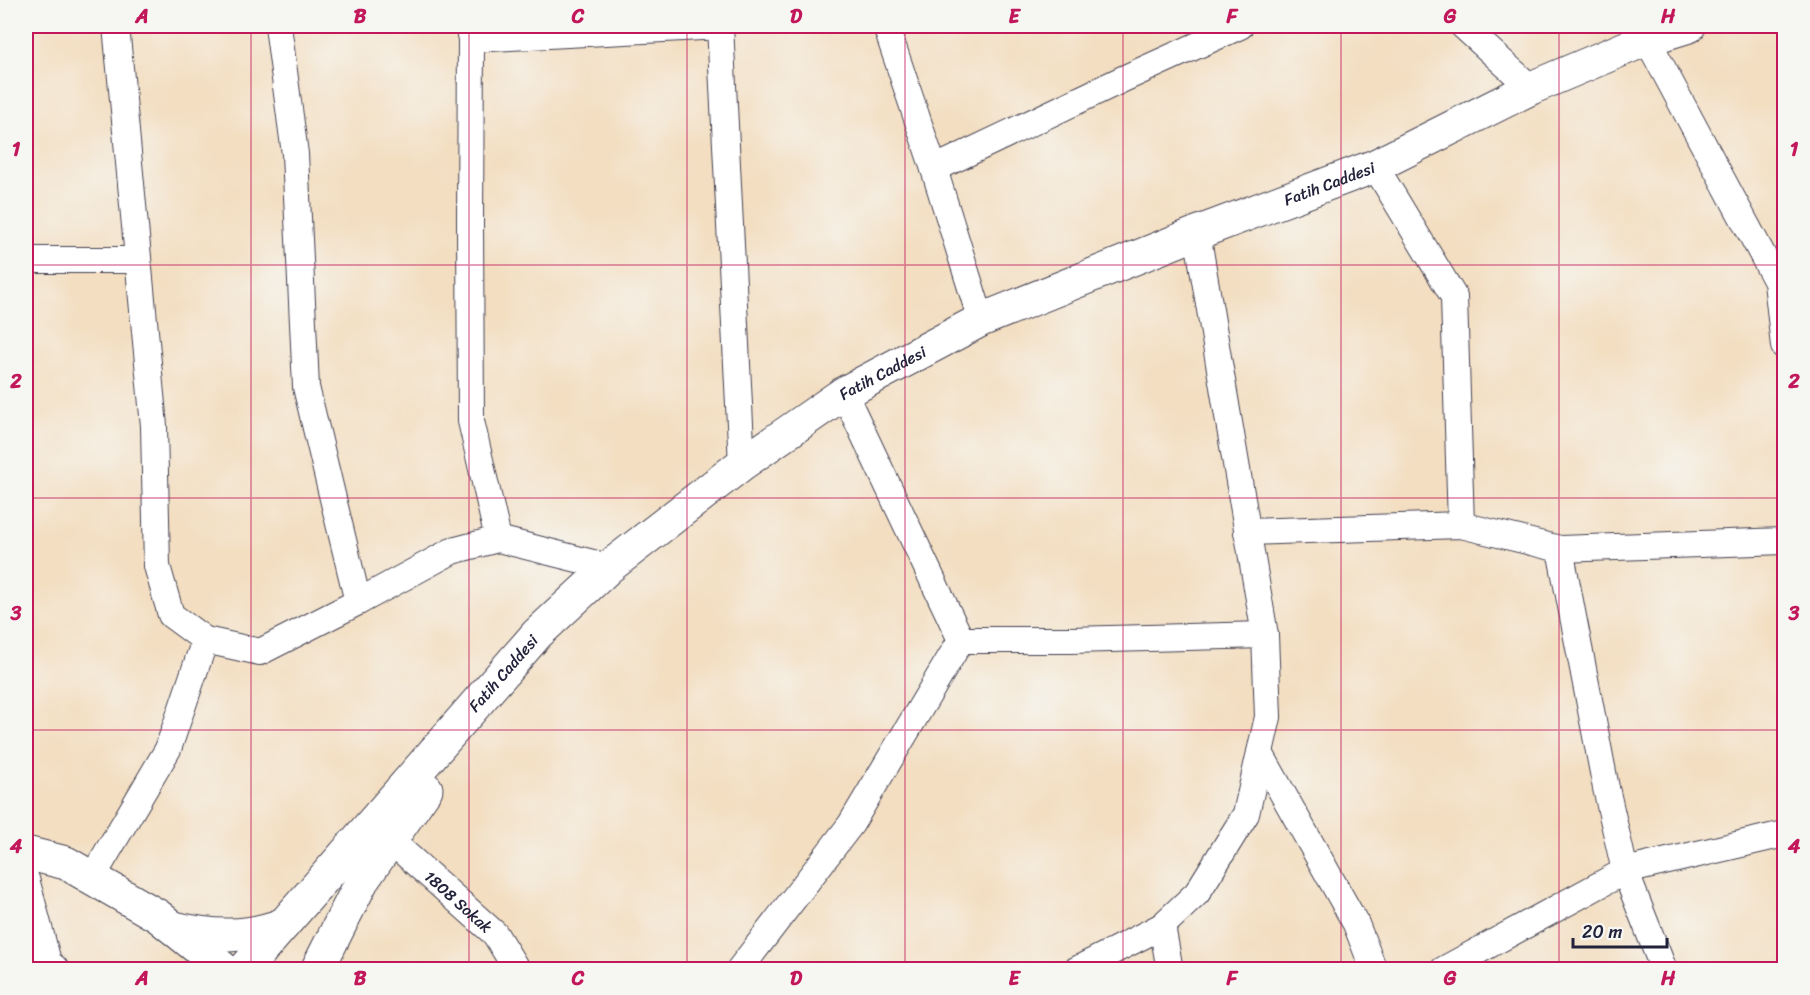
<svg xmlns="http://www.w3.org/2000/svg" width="1810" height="995" font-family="Sriracha,sans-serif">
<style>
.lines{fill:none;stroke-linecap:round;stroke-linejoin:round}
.minor-casing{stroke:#413e4f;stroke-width:28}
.secondary-casing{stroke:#413e4f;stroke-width:35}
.minor{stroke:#fff;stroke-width:26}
.secondary{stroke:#fff;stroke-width:33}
.grid{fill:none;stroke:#c2185b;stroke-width:1.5;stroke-opacity:0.55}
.labels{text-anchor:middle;stroke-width:5;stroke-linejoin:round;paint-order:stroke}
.street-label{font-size:16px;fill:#22223b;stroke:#f6f6f2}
.neatline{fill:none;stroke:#c2185b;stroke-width:2}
.grid-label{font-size:20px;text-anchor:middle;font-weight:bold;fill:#c2185b}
</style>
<rect width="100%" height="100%" fill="#f6f6f2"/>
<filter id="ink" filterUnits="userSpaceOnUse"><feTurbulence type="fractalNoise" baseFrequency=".0167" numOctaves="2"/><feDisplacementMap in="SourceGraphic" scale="12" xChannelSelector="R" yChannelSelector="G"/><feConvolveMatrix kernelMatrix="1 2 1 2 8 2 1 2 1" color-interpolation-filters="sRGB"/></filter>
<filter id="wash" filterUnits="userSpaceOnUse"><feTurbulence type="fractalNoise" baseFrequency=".008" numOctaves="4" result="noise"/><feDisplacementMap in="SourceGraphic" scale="24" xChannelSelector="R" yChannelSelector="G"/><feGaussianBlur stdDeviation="1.35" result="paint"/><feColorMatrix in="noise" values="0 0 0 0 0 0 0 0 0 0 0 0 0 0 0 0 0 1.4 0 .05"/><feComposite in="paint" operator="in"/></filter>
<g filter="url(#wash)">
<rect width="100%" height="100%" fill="#f3dec1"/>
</g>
<g filter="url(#ink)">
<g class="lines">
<g class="minor-casing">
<g id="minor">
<path d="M116,26L154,426L157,566L171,615L205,640L260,652L358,602L452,551L498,539L609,567"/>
<path d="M278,26L295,154L306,387L358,602"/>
<path d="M468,26L471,39L470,222L471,421L498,539"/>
<path d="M720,26L742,464"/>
<path d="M886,26L934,169L981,320"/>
<path d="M1463,26L1531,88"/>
<path d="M471,39L721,26"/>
<path d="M1647,39L1777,282L1784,346"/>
<path d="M1375,166L1454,297L1461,525"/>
<path d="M934,169L1123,79L1240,26"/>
<path d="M26,260H138"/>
<path d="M1247,532L1461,525L1560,549L1784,541"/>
<path d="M1560,549L1606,788L1625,871L1664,970"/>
<path d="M961,640H1070L1265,635"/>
<path d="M1260,753L1356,924L1374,970"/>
<path id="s1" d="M390,840L495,934L517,970"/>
<path d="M92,878L168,749L205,640"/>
<path d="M26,879L50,969"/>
<path d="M1162,926L1170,970"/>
<path d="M739,970L851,824L961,640L844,393"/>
<path d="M1076,970L1162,926L1197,893L1246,814L1268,717L1265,635L1197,233"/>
<path d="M1443,970L1625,871L1784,834"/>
</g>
</g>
<g class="secondary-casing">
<g id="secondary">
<path d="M26,853L66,863L158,916L225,970"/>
<path d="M174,928C212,937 247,939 284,924"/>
<path d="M26,961L52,970"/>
<path id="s2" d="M244,970L537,634L609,567L742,464L844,393L981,320L1197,233L1375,166L1531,88L1647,39L1689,26"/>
<path d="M317,970L362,881L426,789"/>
</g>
</g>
<use href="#minor" class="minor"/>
<use href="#secondary" class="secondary"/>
</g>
</g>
<path class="grid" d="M251,26V970M469,26V970M687,26V970M905,26V970M1123,26V970M1341,26V970M1559,26V970M26,265H1784M26,498H1784M26,730H1784"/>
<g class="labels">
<g class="street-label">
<text dy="6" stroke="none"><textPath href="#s2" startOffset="1366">Fatih Caddesi</textPath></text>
<text dy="6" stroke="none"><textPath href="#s2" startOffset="880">Fatih Caddesi</textPath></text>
<text dy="6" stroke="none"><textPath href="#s2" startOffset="394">Fatih Caddesi</textPath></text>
<text dy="6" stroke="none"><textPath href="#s1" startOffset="92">1808 Sokak</textPath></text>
</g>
</g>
<rect width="1810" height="995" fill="none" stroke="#f6f6f2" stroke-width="66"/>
<path d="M1573 938v9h94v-9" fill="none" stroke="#22223b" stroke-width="3"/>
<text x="1582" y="938" font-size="18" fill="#22223b" stroke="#f6f6f2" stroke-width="4.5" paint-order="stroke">20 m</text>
<rect x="33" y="33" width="1744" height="929" class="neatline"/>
<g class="grid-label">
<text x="142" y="23">A</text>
<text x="360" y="23">B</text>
<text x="578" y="23">C</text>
<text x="796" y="23">D</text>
<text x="1014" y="23">E</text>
<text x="1232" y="23">F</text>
<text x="1450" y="23">G</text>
<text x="1668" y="23">H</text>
<text x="16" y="156">1</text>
<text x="1794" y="156">1</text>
<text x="16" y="388">2</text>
<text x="1794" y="388">2</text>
<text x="16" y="620">3</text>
<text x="1794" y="620">3</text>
<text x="16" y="853">4</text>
<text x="1794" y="853">4</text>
<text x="142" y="985">A</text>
<text x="360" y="985">B</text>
<text x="578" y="985">C</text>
<text x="796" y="985">D</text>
<text x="1014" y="985">E</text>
<text x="1232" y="985">F</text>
<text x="1450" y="985">G</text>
<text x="1668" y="985">H</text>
</g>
</svg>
